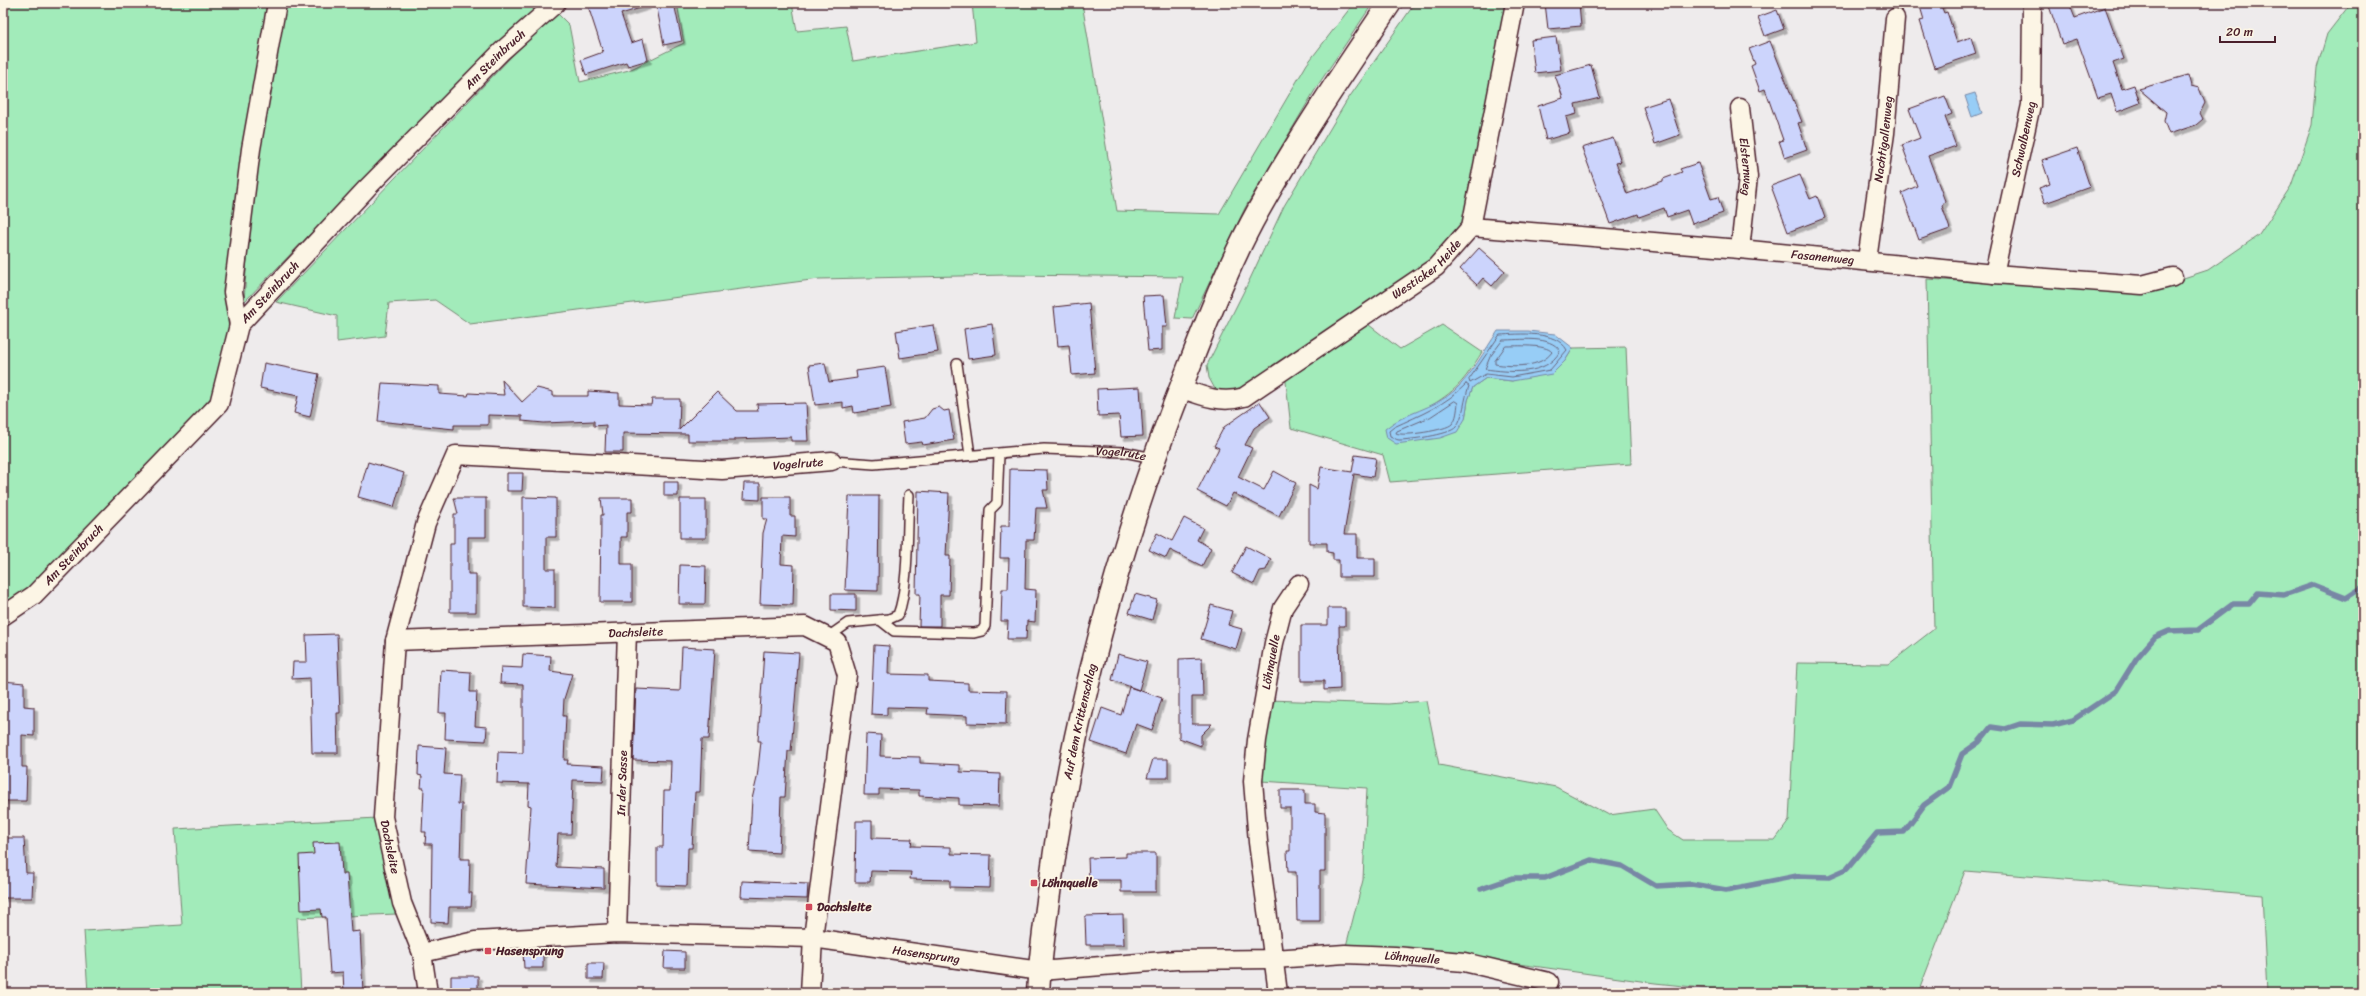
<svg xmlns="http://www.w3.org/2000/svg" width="2366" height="996" font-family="Sriracha,sans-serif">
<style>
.green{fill:#a2ebba;stroke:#768572}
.water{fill:#97cdf6;stroke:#7887a5}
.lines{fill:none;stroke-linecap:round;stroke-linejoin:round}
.shore{stroke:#69657c;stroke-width:1}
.stream{stroke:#7887a5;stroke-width:5.5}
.building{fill:#ccd4fc;stroke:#4a1f2b;filter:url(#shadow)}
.service-casing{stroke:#4a1f2b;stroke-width:12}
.minor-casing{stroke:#4a1f2b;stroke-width:21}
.tertiary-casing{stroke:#4a1f2b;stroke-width:25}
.service{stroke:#fcf5e5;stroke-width:9}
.minor{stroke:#fcf5e5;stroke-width:18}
.tertiary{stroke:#fcf5e5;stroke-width:22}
.poi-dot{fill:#d1495b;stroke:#fcf5e5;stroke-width:1.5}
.labels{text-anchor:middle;stroke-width:3.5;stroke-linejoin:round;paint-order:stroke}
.street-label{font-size:12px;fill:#4a1f2b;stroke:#fcf5e5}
.poi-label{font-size:12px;font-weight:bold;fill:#4a1f2b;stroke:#fcf5e5;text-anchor:start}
</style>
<defs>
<filter id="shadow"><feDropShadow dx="3.5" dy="3.5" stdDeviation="0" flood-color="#0004"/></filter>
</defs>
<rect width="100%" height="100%" fill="#eeebec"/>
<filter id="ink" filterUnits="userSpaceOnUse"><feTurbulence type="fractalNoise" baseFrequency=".025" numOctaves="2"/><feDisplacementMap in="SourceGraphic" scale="8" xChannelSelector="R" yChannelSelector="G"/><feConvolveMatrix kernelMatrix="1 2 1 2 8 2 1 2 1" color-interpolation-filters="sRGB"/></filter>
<g filter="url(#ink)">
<path class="green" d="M3,3H273L226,288L229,334L212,396L126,496L3,612Z
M280,3H543L430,111L244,302L253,165Z
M677,3H792L797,31L846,26L853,61L976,42L972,3H1082L1117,211L1219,214L1307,64L1354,3H1373L1318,85L1245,208L1192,319L1175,318L1183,277L1006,275L819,279L470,324L435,300L389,303L385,336L337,342V316L276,302L511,57L557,13L569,25L580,82L629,70L684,43Z
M1415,3H1512L1467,225L1433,263L1235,394L1215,389L1209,378L1207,365L1250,279L1284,206L1346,102Z
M2351,3H2363V993H2267L2262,895L1965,871L1918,993H1750L1655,983L1468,957L1345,950L1363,880L1367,788L1261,781L1268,700L1388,704L1426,701L1439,765L1556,787L1609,815L1654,809L1668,830L1683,840H1775L1789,821L1797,663L1889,664L1934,629L1927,279L2141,292L2208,270L2259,235L2291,186L2312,125L2317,68L2327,34Z
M1360,318L1400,349L1442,325L1482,352C1463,383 1457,390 1426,409L1465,419L1468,400L1473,387L1486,378L1512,381L1565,361L1573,348L1626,347L1631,464L1390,482L1383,455L1291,428L1285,373Z
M377,818L397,914L297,918L301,993H88L84,931L182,925L175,829Z"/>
<path class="water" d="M1975,93L1982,113L1972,117L1965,96Z
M1498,331H1528L1555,334L1573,348L1565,361L1552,374L1512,381L1486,378L1473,387L1468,400L1465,419L1457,432L1440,438L1396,444L1387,438L1385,429C1405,412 1434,409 1454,391C1472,375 1484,351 1498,331Z"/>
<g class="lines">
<path class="shore" d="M1500,335C1519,334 1556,330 1567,350L1550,370L1512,377L1486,374L1470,383L1469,380Z
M1503,340C1519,340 1551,335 1560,351C1546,377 1509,372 1485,369L1490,357Z
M1506,346C1516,346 1546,344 1552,352C1541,368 1513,367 1495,364V361Z
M1466,384L1469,386C1464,399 1464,416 1456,427C1450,435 1408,440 1399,440C1396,440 1393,437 1390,436L1389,431L1394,427C1420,415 1446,405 1466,384Z
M1455,401L1458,403C1457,410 1457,418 1452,424C1447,430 1403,437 1396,433L1397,431L1430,417Z"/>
<path class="stream" d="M1481,889L1513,878H1545L1591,860L1622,866L1656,886L1692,884L1726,890L1797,876L1829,877L1847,869L1877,833L1904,832L1924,805L1949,787L1962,754L1979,742L1991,727L2005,729L2020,724L2053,725L2073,720L2116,691L2136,659L2155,637L2169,631L2198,630L2233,604H2249L2258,593L2284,595L2313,585L2346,598L2363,587"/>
</g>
<path class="building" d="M587,3H646L647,6L621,14L631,43L643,39L648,60L628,66L626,62L586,75L581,60L603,52Z
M656,3H674L682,41L664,45Z
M1545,3H1579L1581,26L1548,29Z
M1919,3H1940L1944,13L1947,12L1957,42L1971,37L1976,54L1935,68L1920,21L1924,20Z
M2048,3H2069L2075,18L2105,7L2124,59L2113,63L2122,89L2134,85L2140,103L2117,112L2111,94L2098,98L2077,39L2062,44Z
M1777,10L1784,29L1765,36L1758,17Z
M1556,37L1561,70L1535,73L1531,40Z
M1770,41L1802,122L1798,123L1807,150L1785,158L1779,141L1783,140L1765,89L1760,91L1751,66L1755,64L1749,49Z
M1591,65L1600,98L1575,104L1577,114L1566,117L1570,133L1546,140L1538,106L1563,98L1555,75Z
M2188,75L2191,86L2199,88L2205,103L2200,113L2203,119L2196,125L2169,134L2164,121L2166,112L2139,89Z
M1945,96L1952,114L1945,117L1956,146L1928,156L1945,201L1942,206L1950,229L1919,240L1902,193L1917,186L1902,145L1920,138L1909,109Z
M1668,99L1680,135L1655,144L1643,107Z
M1613,138L1621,162L1616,163L1627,194L1663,181V179L1682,172L1680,169L1698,163L1711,199L1718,197L1723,213L1692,224L1687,210L1667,217L1664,208L1639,217L1638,214L1610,224L1582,148Z
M2077,148L2090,187L2045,203L2039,188L2050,184L2042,160Z
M1800,175L1810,199L1817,196L1825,218L1788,232L1771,186Z
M1479,248L1505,271L1492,286L1483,278L1477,285L1460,269Z
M1164,295L1167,327H1162V350L1148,351L1143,296Z
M1089,303L1095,373L1072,375L1069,345L1058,346L1054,307Z
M992,324L996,355L968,359L964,329Z
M933,325L938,352L900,358L896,331Z
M264,363L319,374L310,417L294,413L298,396L260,388Z
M825,363L829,382L857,378L856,371L885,367L891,407L854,413L853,406L843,408V402L815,405L809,365Z
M502,380L522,402L537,388L553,392V396H588V391L619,393V404L651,405L652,399H680L679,430L717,392L737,411H758L757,404L806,403L808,441H791V437L735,439V441H688V434L623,433V452H605L606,425L594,426V421L544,423L522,421V416L488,415V425H454V429L378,421L382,383L439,386V394L468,396L469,393L504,395Z
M1140,387L1143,436L1121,437L1119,415L1098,416L1097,389Z
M1260,402L1270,417L1254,428L1245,445L1252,448L1238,477L1264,490L1274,471L1296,483L1279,516L1233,493L1226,506L1197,491L1219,448L1214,446L1224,427Z
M939,407L944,411L949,410L954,440L923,445L922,442L905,444L902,422L925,418L932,409Z
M1355,455L1376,458L1373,477L1354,474L1344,534H1357V558H1375V577H1339V560H1333V553L1327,552V543H1309V485L1317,489L1321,467L1352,472Z
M368,462L404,473L394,507L358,497Z
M1010,469L1047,470L1048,490H1043L1047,508H1036L1034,540H1026L1025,589L1036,590L1035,622L1027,621L1026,639H1007L1008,621H1001L1002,589H1008L1009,558H1000L1001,526H1009Z
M507,473H523L522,491H507Z
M664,482H678V496H664Z
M744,483H760V500L743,499Z
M918,491L949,493L946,556H950L949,595H940V626H919L920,594H916Z
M849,496H879L878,591L845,590Z
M523,497L556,498V537H546V569H555V608L523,607Z
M763,497H790V516H795V537L782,536L781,564L794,565L793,605L760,604L763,533L767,519H763Z
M454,498H486V537H468V574H476V612H450V544H454V514H458Z
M601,498H632V512H627V537H621V564H632V602H600L601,515H603Z
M680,499H706V538H680Z
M1184,518L1203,528L1197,540L1211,548L1202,566L1170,550L1166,558L1149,550L1157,533L1172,541Z
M1246,546L1271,559L1266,570L1260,571L1254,584L1232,573Z
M680,565L706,566L705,604H679Z
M831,594H856V611L831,610Z
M1135,594L1157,600L1152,620L1129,613Z
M1211,605L1232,611L1228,625L1242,629L1236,649L1201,639Z
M1328,608H1345V626H1339L1340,689L1324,690V681H1301V625H1328Z
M337,634L340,713H337L338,753H312L310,678L292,679L293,662H307L306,635Z
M874,645L889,646L888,674L928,675V681L968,683V690L1007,691L1006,724L967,723V716L927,714L928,708L887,707V715L871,714Z
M682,647L715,649L709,739H702L700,792H695L692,848H688L687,886L657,885V847H663L664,791H670L671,761L633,760L636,689L680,691Z
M764,651L799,653L791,751H788L785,797H781L779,853L749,851L752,799L757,778L761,741H758Z
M523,654L551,656L550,671L572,674L564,699L563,716H566L564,760H568L567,764L604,766L603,781L573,780L571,834H558L556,867L604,869V888L526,884L531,806L528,805L529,784L497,783L498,752L523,753V684L500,683L501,667L522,668Z
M1118,654L1147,662L1139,690L1112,680Z
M1202,658L1203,697H1192V724H1212L1201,735V746L1179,738V659Z
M441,670L471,672L470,692H477L475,726L487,727L486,741L445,739L446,713H439Z
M3,681L24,683V706L34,707V736L22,735V767H27L26,801H3Z
M1129,687L1162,698L1152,730L1136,724L1126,754L1091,742L1102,708L1121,715Z
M866,734L881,735L880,756L920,757V763L960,765V772L1000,774L999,806L959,805V798L919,796V790L879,789V795H864Z
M419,746L446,748L444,774L460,775L458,804H462L460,859H470L469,893H472L471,907H449L448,923L431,922L432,844H425L426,832H422L424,788H421L422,776L418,775Z
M1153,759H1168V778H1147Z
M1280,790H1305V804H1315V812L1325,813V871H1320V921H1297L1296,872H1288L1287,851H1290V808H1280Z
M856,821H872V838L912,839L911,846L951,847V854L991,855L990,888L950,887V880L910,879L911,872L871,871L870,882H855Z
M4,838H24L26,873H33L32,898H3V873H5Z
M340,842L342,874H347L351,932L360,931L363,992L344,993L343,972L330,973L326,917H322L321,909L301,910L299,855L314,854L313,843Z
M1126,853H1156V892H1121V880H1089L1088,858L1126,857Z
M742,881L808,884L807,899L741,897Z
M1123,915L1124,945H1086L1085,916Z
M543,951V968H524L523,952Z
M665,951L685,952V968H664Z
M588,963H604L603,979H588Z
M451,976H478V993H451Z"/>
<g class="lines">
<g class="service-casing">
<g id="service">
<path d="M957,364L970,455"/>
<path id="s1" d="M832,461L874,464L1044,449L1124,452L1153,458"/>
<path d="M880,620L894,631L974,633L982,631L985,626L990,510L997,503L999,455"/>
<path d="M828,637L848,623L889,619L898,615C909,587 907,528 909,495"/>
</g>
</g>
<g class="minor-casing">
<g id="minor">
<path id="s2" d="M1740,108L1748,177L1740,249"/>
<path id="s3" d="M1471,227L1740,249L1994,274L2142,285L2173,277"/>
<path id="s4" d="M1867,260L1885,133L1895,18"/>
<path id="s5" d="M1994,274L2031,105L2032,3"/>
<path d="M239,325L233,292L251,149L277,3"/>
<path id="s6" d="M1180,388C1202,396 1221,404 1244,397L1436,267L1471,227L1515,3"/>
<path id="s7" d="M3,616L34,595L219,404L239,325L367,188L502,51L556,3"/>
<path id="s8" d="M395,641L805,626L837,642L847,675L813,938L810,993"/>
<path id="s9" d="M617,933L627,632"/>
<path id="s10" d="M422,953L475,941L617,933L813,938L1040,971L1176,960L1274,959L1345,954L1395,956L1464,962L1549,982"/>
<path id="s11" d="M428,993L422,953L402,903L383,817L395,641L426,523L456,455L722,470L832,461"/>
<path id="s12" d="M1278,993L1258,842L1253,781L1257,740L1274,643L1283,608L1299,584"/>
</g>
</g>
<g class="tertiary-casing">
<g id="tertiary">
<path id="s13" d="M1038,993C1041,943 1049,894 1056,844C1082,681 1124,531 1185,377C1207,321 1229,263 1258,211C1298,139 1344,71 1390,3"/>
</g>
</g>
<use href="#service" class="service"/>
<use href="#minor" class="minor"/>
<use href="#tertiary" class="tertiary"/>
</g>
</g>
<g class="poi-dot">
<rect x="1030" y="879" width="8" height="8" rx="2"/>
<rect x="805" y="903" width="8" height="8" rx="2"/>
<rect x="484" y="947" width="8" height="8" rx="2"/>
</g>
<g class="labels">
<g class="street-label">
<text dy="4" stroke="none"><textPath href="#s7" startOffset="754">Am Steinbruch</textPath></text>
<text dy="4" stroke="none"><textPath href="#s4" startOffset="122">Nachtigallenweg</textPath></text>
<text dy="4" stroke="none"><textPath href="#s5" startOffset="138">Schwalbenweg</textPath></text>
<text dy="4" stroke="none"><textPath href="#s2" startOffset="59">Elsternweg</textPath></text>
<text dy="4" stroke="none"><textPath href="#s3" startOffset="353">Fasanenweg</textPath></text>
<text dy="4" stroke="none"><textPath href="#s6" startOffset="289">Westicker Heide</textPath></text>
<text dy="4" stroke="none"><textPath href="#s7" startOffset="430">Am Steinbruch</textPath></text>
<text dy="4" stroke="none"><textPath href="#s1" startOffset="290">Vogelrute</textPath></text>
<text dy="4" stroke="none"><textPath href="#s11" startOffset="898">Vogelrute</textPath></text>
<text dy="4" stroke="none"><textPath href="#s7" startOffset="94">Am Steinbruch</textPath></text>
<text dy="4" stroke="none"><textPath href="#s8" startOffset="241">Dachsleite</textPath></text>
<text dy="4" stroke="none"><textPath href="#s12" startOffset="334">Löhnquelle</textPath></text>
<text dy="4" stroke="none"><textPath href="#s13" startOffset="275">Auf dem Krittenschlag</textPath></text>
<text dy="4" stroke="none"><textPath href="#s9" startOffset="150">In der Sasse</textPath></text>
<text transform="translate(390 847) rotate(78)" y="4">Dachsleite</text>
<text dy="4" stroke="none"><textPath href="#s10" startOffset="507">Hasensprung</textPath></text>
<text dy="4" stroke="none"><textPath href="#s10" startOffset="995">Löhnquelle</textPath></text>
</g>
<g class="poi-label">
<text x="1042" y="887">Löhnquelle</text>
<text x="817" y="911">Dachsleite</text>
<text x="496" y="955">Hasensprung</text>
</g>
</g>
<rect width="2366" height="996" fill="none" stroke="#fcf5e5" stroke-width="16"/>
<rect x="8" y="8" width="2350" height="980" fill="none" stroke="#4a1f2b" stroke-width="1.5" filter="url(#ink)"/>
<path d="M2220 36v6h55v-6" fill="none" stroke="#4a1f2b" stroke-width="2"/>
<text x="2226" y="36" font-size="12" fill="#4a1f2b" stroke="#fcf5e5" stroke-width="3" paint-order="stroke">20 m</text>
</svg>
